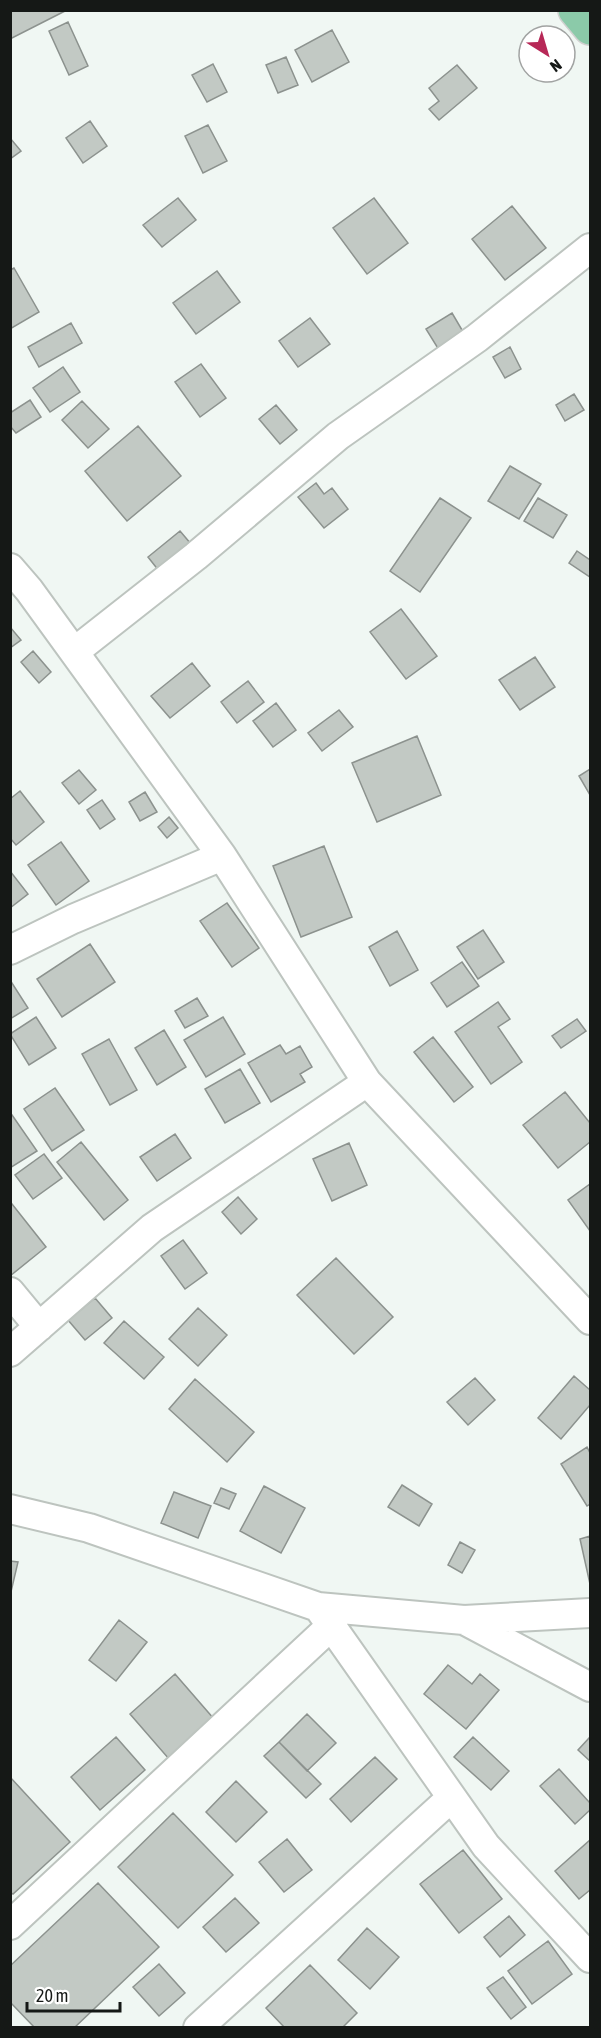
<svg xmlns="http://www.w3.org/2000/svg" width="601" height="2038" font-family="'Asap Condensed',sans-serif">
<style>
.building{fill:#c2c9c4;stroke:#8c928e;stroke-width:1.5}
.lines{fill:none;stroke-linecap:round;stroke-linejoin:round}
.street-casing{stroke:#bdc4bf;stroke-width:32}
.primary-casing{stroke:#d0d1d0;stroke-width:36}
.street{stroke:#fff;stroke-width:28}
.primary{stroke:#8bcaa9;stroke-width:33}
</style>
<rect width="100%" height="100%" fill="#f0f7f3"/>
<path class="building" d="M10,10H67L10,39Z
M68,22L88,66L69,75L49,31Z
M332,30L349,62L312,82L295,50Z
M286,57L298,85L278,93L266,65Z
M213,64L227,92L207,102L192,75Z
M457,65L477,88L439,120L429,109L439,101L429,88Z
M90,121L107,146L83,163L66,138Z
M208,125L227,161L203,173L185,136Z
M10,138L21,151L10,159Z
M178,198L196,220L162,247L143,225Z
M374,198L408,243L367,274L333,228Z
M512,206L546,248L505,280L472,239Z
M14,268L39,312L10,329V270Z
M217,271L240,302L196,334L173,303Z
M452,313L465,335L439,350L426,329Z
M310,318L330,344L298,367L279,341Z
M71,323L82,343L39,367L28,347Z
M510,347L521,369L505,378L493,357Z
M201,364L226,398L200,417L175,382Z
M63,367L80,392L50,412L33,388Z
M574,394L584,410L565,421L556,405Z
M30,400L41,417L16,433L10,426V413Z
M82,401L109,429L88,448L62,420Z
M276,405L297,430L280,444L259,419Z
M138,426L181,476L127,521L85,471Z
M510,466L541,484L519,519L488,501Z
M316,483L324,494L332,488L348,509L324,528L298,497Z
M440,498L471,518L420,592L390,571Z
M538,498L567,515L553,538L524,521Z
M180,531L191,544L159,571L148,557Z
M577,551L590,560V577L569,563Z
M401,609L437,656L406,679L370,632Z
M10,627L21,640L10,648Z
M33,651L51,672L39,683L21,662Z
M535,657L555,687L520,710L499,680Z
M192,663L210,686L170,718L151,696Z
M248,681L264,702L237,723L221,702Z
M276,703L296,730L273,747L253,721Z
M339,710L353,727L322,751L308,733Z
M417,736L441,795L377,822L352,763Z
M590,769V795L579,776Z
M79,770L96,790L79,804L62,783Z
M20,791L44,822L16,845L10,838V799Z
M145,792L157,812L140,821L129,802Z
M102,800L115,819L100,829L87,810Z
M169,817L178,828L167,838L158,827Z
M61,842L89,881L56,905L28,865Z
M324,846L352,917L301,937L273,866Z
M10,871L28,894L10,908Z
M227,903L259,948L232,967L200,921Z
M483,930L504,962L478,979L457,947Z
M397,931L418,970L390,986L369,947Z
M90,944L115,982L62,1017L37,979Z
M462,962L479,986L447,1007L431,983Z
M10,980L28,1008L10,1019Z
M197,998L208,1016L185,1028L175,1011Z
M498,1002L510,1019L498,1027L522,1062L491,1084L455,1032Z
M36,1017L56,1048L29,1065L10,1034Z
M223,1017L245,1054L206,1077L184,1040Z
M577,1019L586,1031L561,1048L552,1036Z
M164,1030L186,1067L157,1085L135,1048Z
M433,1037L473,1087L454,1102L414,1052Z
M109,1039L137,1090L110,1105L82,1054Z
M280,1045L286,1054L300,1046L312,1067L300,1074L305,1082L271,1102L248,1063Z
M240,1069L260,1103L225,1123L205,1089Z
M55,1088L84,1130L52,1151L24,1109Z
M565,1092L590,1123V1142L558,1168L523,1125Z
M12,1115L37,1151L10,1168V1117Z
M175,1134L191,1158L157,1181L140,1157Z
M81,1142L128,1200L104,1220L57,1162Z
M349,1143L367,1185L332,1201L313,1159Z
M44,1154L62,1178L33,1199L15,1175Z
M590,1184V1231L568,1200Z
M238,1197L257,1219L241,1234L222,1212Z
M12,1204L46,1247L10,1276V1206Z
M183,1240L207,1273L185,1289L161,1256Z
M336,1258L393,1317L354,1354L297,1295Z
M95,1298L112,1318L85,1340L68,1320Z
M198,1308L227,1335L198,1366L169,1339Z
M124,1321L164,1357L144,1379L104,1343Z
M574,1376L590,1390V1405L561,1439L538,1418Z
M475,1378L495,1400L468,1425L447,1402Z
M195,1379L254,1432L227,1462L169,1409Z
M587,1447L590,1453V1504L587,1506L561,1464Z
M402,1485L432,1504L419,1526L388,1507Z
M264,1486L305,1508L281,1553L240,1531Z
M221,1488L236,1494L229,1509L214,1503Z
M174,1492L211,1506L198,1538L161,1523Z
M590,1536V1584L580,1539Z
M460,1542L475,1550L462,1573L448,1565Z
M10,1561L18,1562L10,1596Z
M119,1620L147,1642L116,1681L89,1660Z
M448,1665L472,1684L480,1674L499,1690L466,1729L424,1694Z
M175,1674L214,1719L169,1759L130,1714Z
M307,1714L336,1743L307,1771L279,1742Z
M116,1737L145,1770L100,1810L71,1777Z
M473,1737L509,1771L491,1790L454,1757Z
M590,1737V1761L578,1750Z
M279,1742L321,1784L306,1798L264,1756Z
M375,1757L397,1779L351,1822L330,1799Z
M559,1769L590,1803V1810L575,1824L540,1786Z
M10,1777L70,1842L13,1894L10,1892Z
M236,1781L267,1812L236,1842L206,1812Z
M173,1813L233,1875L178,1928L118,1867Z
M287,1839L312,1870L284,1892L259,1862Z
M590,1840V1890L579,1899L555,1871Z
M463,1850L502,1899L459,1933L420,1884Z
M98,1883L159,1947L74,2028H35L10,2002V1966Z
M235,1898L259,1923L226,1952L203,1927Z
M509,1916L525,1935L500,1957L484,1937Z
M367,1928L399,1957L370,1989L338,1960Z
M548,1941L572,1974L532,2004L508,1971Z
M159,1964L185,1993L159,2016L133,1987Z
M310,1965L357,2013L342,2028H285L266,2008Z
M503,1977L526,2007L511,2019L487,1988Z"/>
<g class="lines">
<g class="street-casing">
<path id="street" d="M10,568L29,590L222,856L73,919L10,950
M74,652L196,556L338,436L477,338L590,248
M222,856L367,1082
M10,1292L39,1327
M10,1352L152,1228L367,1082L590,1320
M10,1509L89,1528L318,1607L464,1620L590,1613
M318,1607L486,1846L590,1958
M464,1620L590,1687
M10,1925L331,1626
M198,2028L451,1798"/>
</g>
<g class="primary-casing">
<path id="primary" d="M575,10L590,28"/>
</g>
<use href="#street" class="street"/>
<use href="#primary" class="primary"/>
</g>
<rect width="601" height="2038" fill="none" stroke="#151816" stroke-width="24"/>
<g transform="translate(547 54) rotate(143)"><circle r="28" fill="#ffffff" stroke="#a1a3a2" stroke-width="1.5"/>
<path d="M0-4.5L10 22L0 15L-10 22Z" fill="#b72857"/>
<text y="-9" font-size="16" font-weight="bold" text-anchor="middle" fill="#151816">N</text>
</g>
<path d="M27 2002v9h93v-9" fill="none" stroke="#151816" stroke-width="3"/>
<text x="36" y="2002" font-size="18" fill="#151816" stroke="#ffffff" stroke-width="4.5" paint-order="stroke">20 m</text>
</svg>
